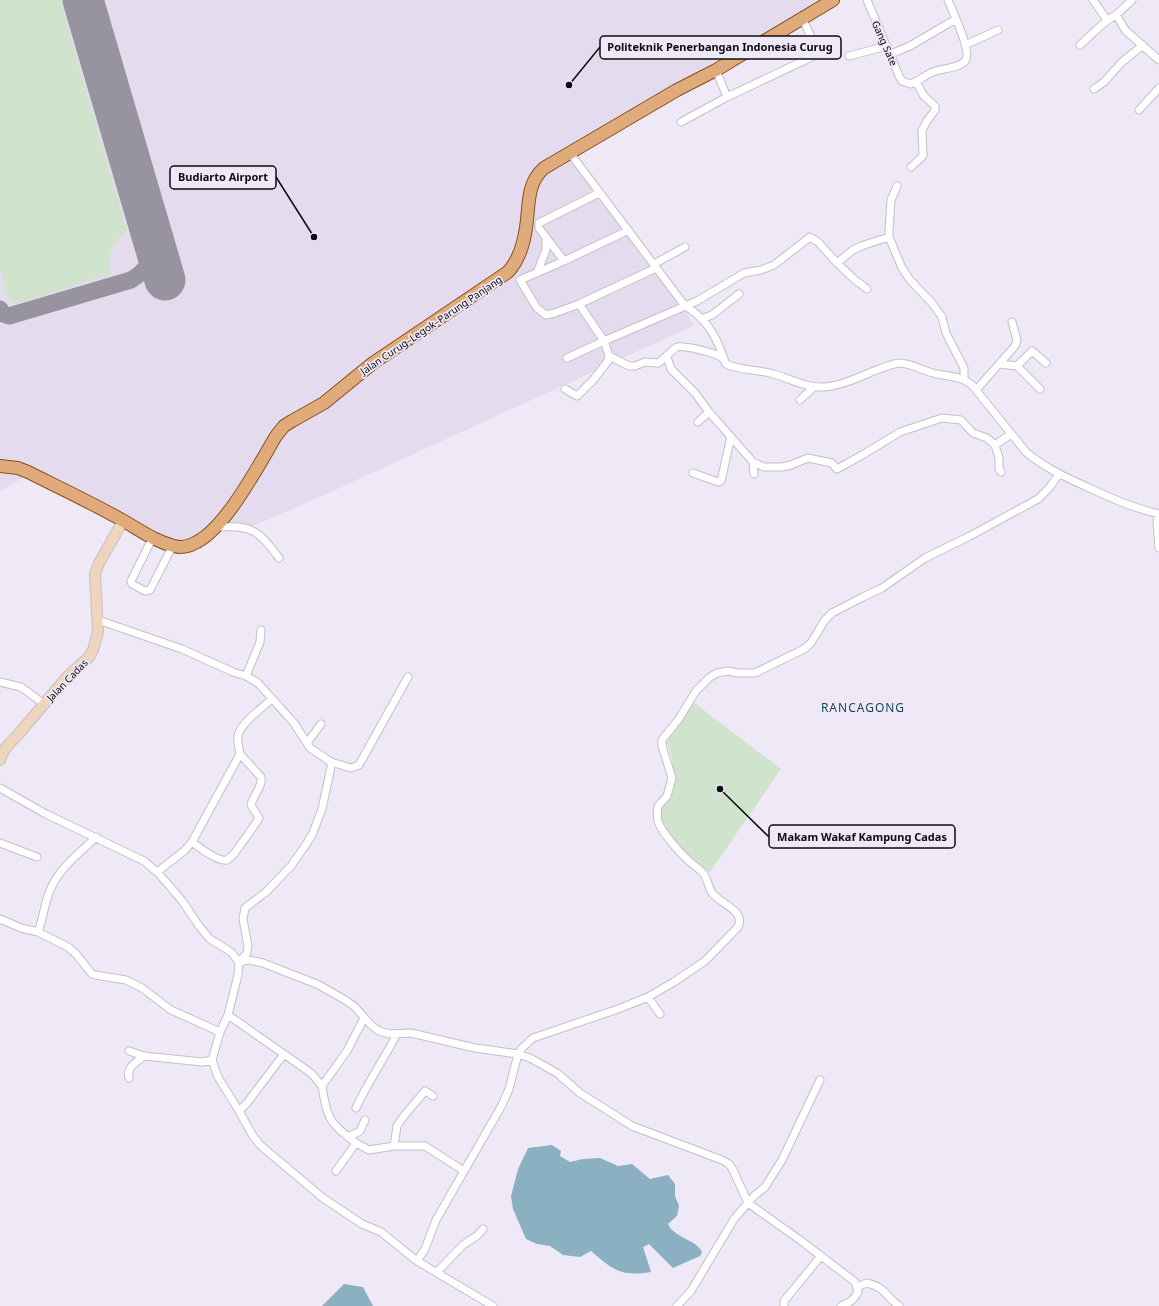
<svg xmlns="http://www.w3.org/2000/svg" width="1159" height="1306" font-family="'Noto Sans',sans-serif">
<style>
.built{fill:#e5dbef}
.green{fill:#d0e3cc}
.water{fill:#8ab0c2}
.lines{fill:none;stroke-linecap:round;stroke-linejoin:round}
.taxiway{stroke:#98949f;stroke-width:17}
.runway{stroke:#98949f;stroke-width:41}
.street-casing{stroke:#c4becc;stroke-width:9}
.secondary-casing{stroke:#c4becc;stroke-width:12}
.primary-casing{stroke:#884f1b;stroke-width:14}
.street{stroke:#fff;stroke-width:7}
.secondary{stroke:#efd5bc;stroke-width:10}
.primary{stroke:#e0ab7a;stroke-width:12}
.labels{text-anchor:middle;stroke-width:3.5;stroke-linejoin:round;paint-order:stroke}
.street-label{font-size:10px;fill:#0d0b10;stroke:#efe9f7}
.quarter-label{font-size:12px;letter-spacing:1px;fill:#154859;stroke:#efe9f7}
.leader{fill:none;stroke:#0d0b10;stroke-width:1.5}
.callout-dot{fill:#0d0b10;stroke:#efe9f7;stroke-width:1.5}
.callout{fill:#efe9f7;stroke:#0d0b10;stroke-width:1.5}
.callout-label{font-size:11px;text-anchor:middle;font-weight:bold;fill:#0d0b10}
</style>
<rect width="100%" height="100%" fill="#efe9f7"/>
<path class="built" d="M0,0H822L562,149L695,325L311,501L239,532L208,526L195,538L175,542L37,470L0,491Z"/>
<path class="green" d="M0,0H60L127,231C111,246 107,251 111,274L16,304L9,300L0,268Z
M693,702L781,769L710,872L683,852L680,845L662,825L658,816L660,807L673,784L672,758L665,736Z"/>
<path class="water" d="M552,1145L561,1151L560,1156L570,1162L583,1159L600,1158L618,1166L632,1164L650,1179L668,1175L675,1184V1196L679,1206L677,1216L668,1224C674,1238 697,1240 702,1252L700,1256L673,1268L649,1244L643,1247L651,1272C621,1277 613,1270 591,1251L580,1257L563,1255L550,1246L537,1244L526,1239L513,1209L511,1196L518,1169L528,1148Z
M344,1284L363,1287L373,1306H322Z"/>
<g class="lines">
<path class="taxiway" d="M0,309L3,314L9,316L131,280C147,270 152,262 154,244"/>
<path class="runway" d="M83,0L165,280"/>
<g class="street-casing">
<path id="street" d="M867,0L899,76L902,81L911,84C919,81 925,75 933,72C942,68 958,69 965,61C973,54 952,10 948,0
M1093,0L1107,20
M1132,0L1116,15L1126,31L1159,60
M965,45L998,30
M1080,45C1092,35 1102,22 1116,15
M891,54L910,46L956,19
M849,56L887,46
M716,70L727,97
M1094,89L1104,82L1122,62L1143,45
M1139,110L1159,88
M681,122L727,97L818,54V51L802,18
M570,153L685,306C701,315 712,329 719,346C722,352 723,358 726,364C741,371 757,369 773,374C789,378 806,388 823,387C842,386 861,376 879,369C885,367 892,364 899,363C912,363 925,372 937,374C951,377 961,376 972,385L1026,452C1045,468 1065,477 1087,487C1111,498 1133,508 1159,514
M911,167L923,156L922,130L927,121L935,110V106L924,96L916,82
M897,186L891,200L889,231V237L902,268L910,280L932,303L942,317L946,333L964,368V379
M627,231L564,261L520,280L537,308L546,315L555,313L579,304L656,268
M564,261L539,228V223L599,193
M837,263L854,279L867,289
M654,264L685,247
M537,273L546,250V237
M701,319L712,315L739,294
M609,356L629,366H635L645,362L658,363C663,360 673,349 677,347C683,345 717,353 722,358
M667,357L671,369L695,393L709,412L698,422
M567,358L604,341L697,301L744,273L761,270L774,265L810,237L818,242L837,263L853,250L861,246L889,237
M1000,364L1017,366L1040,389
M1017,366L1032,351L1046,363
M565,389L577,396L594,379L608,361L609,356L604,341L579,304
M976,390L1015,346L1017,340L1012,322
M800,400L814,387
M709,412L753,462L754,474
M753,462L764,467H782L791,465L808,458L832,463L835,467L837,469L864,454L900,432L942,418L961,420L973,433L987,438L995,445
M1001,472L999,469V458L995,445L1011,434
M693,473L718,482L721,481L731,437
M1159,514L1157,522L1159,548
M217,527C252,525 258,530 279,558
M153,539L150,543L131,581L132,584L145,591L150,590L170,551L175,546
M98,620L182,649L233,672L246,676L258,683L294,723L310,748L331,762V767L322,809L312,835L305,846L291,866L266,892L245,908L243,919L248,946L247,953L239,962L238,975L228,1015L220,1032L212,1060L218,1077L239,1111L253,1136L260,1145L323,1198L362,1224L381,1232L417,1261L493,1306
M246,676L260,642L261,630
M0,682L21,687L44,704
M307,743L321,724
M331,762L351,768L359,765L408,677
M0,788L46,814L144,861L157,872L167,883L183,902L199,926L210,939L231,952L239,962L249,960L263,963L319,985L345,1000L355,1007L371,1025L379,1031L390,1034L411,1033L475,1048L518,1054L530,1058L557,1073L580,1093L632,1126L722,1160L729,1164L733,1170L748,1203L800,1240L855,1282L858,1292C854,1300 849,1303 841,1306
M192,842C200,848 218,862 227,860L234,854L258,820L259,818L251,805C253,795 263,787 261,777L240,754
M0,843L37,857
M157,872L184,851L192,842L240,754C239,748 237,742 238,735C242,722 262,708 272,699
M0,919L21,928L38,932L68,947L76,954L92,974L95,975L126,980L142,988L171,1010L220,1032
M38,932C43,919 44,906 49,893C58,868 78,855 96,837
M648,997L660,1014
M228,1015L301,1066L312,1074L322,1086
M129,1051L144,1056L202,1062L212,1060
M129,1078C126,1067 137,1062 144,1056
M356,1108C368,1082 384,1059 397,1034
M239,1111L247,1103L284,1054
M348,1137L360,1131L365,1120
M356,1143L369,1150L394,1146H425L464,1171
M394,1146L397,1126L404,1116L425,1091L433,1096
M336,1171L356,1143C330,1123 327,1120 322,1086L347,1051L364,1018
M417,1261L425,1249L436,1220L502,1105L509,1089L518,1054L522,1048L533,1038L618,1009L648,997L674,982L705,961L738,927C746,911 721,904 713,894C708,888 708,880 704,874C699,868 691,864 686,858C679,852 663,833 659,824C657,819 657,812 658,806L667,796L672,778L662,746V740L678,720L696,691L710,677L717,673L728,671L737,673H755L804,649L811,643L825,620L832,613L863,597L882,588L925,558L970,536L1038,499L1050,487L1059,474
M437,1272L463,1245L478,1235L483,1229
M857,1287L866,1283C886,1287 885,1296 899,1306
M677,1306L691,1291L734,1219L754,1196L765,1187L782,1160L820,1080
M784,1306V1301L821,1256"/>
</g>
<g class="secondary-casing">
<path id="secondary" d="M0,760C3,750 9,743 17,736L67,677L89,657L93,650L98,632L95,574L99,563L123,521"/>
</g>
<g class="primary-casing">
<path id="primary" d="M0,466L18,468L28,472C60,488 92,503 122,520C140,530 154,541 174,546C181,548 190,546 197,542C227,526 258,466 276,436L284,426L292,421L324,403L373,363L508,272C521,258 525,239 527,220C529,201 528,182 544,168L677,90L716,70L833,0"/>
</g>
<use href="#street" class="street"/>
<use href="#secondary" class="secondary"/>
<use href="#primary" class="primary"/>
</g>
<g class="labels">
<g class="street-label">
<text transform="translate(885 43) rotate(66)" y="4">Gang Sate</text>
<text transform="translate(431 325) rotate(-34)" y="4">Jalan Curug–Legok–Parung Panjang</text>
<text transform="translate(67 680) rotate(-46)" y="4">Jalan Cadas</text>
</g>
<g class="quarter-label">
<text x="863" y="712">RANCAGONG</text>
</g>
</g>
<path class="leader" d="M569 85L600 47M314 237L276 177M720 789L769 837"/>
<g class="callout-dot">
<circle cx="569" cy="85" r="4"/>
<circle cx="314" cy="237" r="4"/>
<circle cx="720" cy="789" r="4"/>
</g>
<g class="callout">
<rect x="600" y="36" width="241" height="23" rx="4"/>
<rect x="170" y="166" width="106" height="23" rx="4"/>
<rect x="769" y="825" width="186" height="23" rx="4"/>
</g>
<g class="callout-label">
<text x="720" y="51">Politeknik Penerbangan Indonesia Curug</text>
<text x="223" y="181">Budiarto Airport</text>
<text x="862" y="841">Makam Wakaf Kampung Cadas</text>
</g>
</svg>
